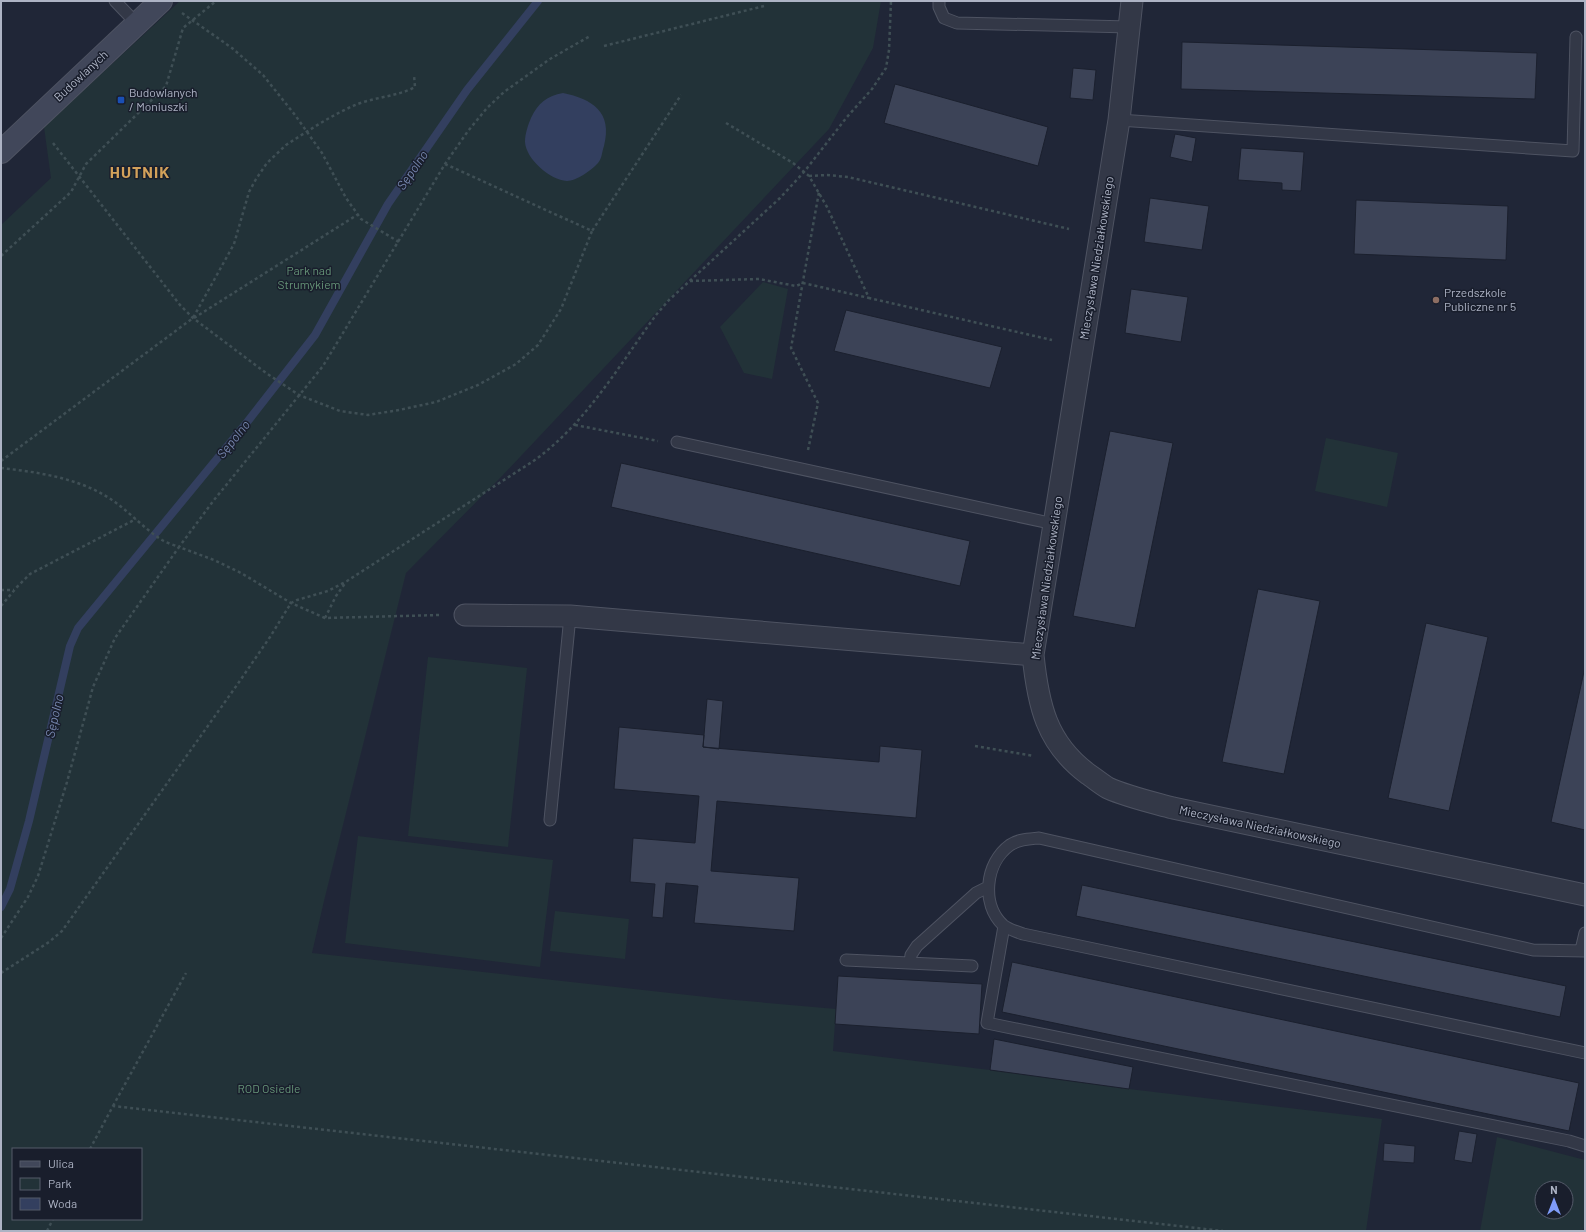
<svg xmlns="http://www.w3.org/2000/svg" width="1586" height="1232" font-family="Barlow,sans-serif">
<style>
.green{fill:#223238;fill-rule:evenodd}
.water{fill:#333f5f}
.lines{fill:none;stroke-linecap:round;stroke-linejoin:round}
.stream{stroke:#333f5f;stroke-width:8}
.building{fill:#3c4357;stroke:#1b202e}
.lane-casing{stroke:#4e5362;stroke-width:13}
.street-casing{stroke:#4e5362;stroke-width:23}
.secondary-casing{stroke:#4e5362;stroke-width:24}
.path{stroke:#3f4f55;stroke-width:2.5;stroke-dasharray:3 3;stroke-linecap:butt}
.lane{stroke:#333847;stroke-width:11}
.street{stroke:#333847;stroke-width:21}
.secondary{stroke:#41475a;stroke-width:22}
.transit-dot{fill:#1a4fb4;stroke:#191e2c;stroke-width:1.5}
.education-dot{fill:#8d6e63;stroke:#191e2c;stroke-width:1.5}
.labels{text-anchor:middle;stroke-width:3;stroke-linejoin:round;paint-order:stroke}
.street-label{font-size:12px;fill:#adb3c4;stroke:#191e2c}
.poi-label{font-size:12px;fill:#adb3c4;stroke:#191e2c;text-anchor:start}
.park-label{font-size:12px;fill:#659477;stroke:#191e2c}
.water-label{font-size:13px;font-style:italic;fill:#7585ad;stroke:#191e2c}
.district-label{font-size:16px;font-weight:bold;letter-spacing:1px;fill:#d3a15a;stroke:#191e2c}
</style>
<rect width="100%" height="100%" fill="#202637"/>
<path class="green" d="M180,1H881L873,48L829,129L502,476L406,573L324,901L312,953L724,999L836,1009L833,1051L990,1070L1129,1089L1382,1119L1366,1231H1V225L51,178L44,127ZM13,1149H141V1219H13Z
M763,282L788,289L772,379L744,373L720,327Z
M1326,438L1398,453L1387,507L1315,491Z
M428,657L527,668L508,847L408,836Z
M358,836L553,860L540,967L345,943Z
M555,911L629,919L625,959L550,951Z
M1497,1137L1585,1160V1226L1582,1231H1480ZM1542,1188H1566V1212H1542Z"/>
<path class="water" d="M563,93C592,99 613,112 604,146C602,151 602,159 598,163C592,170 576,181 567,181C550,180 526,159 525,142C525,134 528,125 531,118C538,103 547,96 563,93Z"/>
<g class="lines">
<path class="stream" d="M1,907L10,889L29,821L70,646L78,628L248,421L315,335L388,204L467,90L538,1"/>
</g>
<path class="building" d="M1182,42L1537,53L1535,99L1181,89Z
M1073,68L1096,70L1093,100L1070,98Z
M895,84L1048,127L1038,166L884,123Z
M1175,134L1196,138L1192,162L1170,157Z
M1241,148L1304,152L1301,191L1282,190V183L1238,180Z
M1150,198L1209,206L1202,250L1144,242Z
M1356,200L1508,206L1506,260L1354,254Z
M1131,289L1188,297L1181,342L1125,333Z
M846,310L1002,347L990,388L834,351Z
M1110,431L1173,443L1135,628L1073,616Z
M621,463L970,541L960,586L611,507Z
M1258,589L1320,601L1284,774L1222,762Z
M1426,623L1488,637L1449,811L1388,798Z
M1585,667V830L1551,822Z
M707,699L723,701L719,749L703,747Z
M619,727L704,735L703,747L879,762L880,746L922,750L916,818L717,801L711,871L799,878L794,931L694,923L698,886L666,883L663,918L652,917L655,884L630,882L633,838L695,843L699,796L614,789Z
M1082,885L1566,986L1560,1017L1076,916Z
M1012,962L1579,1083L1569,1131L1002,1012Z
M838,976L982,984L979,1034L835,1024Z
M994,1039L1133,1067L1129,1089L990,1070Z
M1459,1131L1477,1134L1472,1163L1454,1160Z
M1384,1143L1415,1146L1414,1163L1383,1161Z"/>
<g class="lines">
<g class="lane-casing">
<path id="lane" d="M115,1L137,24
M939,1V7L944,18L957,23L1130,27
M1119,120L1573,151L1576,37
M677,442L1054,524
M550,820L570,616
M1004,926L987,1023L1569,1141L1585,1146
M1581,950L1585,933
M1585,951L1533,950L1039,838C1029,839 1019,839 1010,845C985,863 981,904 1003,925C1008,929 1017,932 1023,934L1585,1053
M846,960L972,966
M910,963L911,955L917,946L976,893L988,887"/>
</g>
<g class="street-casing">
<path id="street" d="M1132,1L1119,120L1033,655C1038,704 1046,743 1088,774C1094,778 1101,784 1108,788C1128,797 1151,802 1173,808L1585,895
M465,615L570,616L1033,655"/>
</g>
<g class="secondary-casing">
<path id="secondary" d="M1,152L161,1"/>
</g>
<path class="path" d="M182,13L232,48L263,75L295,115L322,153L346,198L361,219L399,242
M604,46L764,6
M726,123L793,163L809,176L827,207L869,298L1052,340
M53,143L180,305L193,318L266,373L299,395L340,411L368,415L399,410L436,402L478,385L516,364L538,345L561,309L592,231
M445,164L592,231L681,95
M809,176L827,175L848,177L1069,229
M1,256L71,192L86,164L166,86L183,28L216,1
M690,281L759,279L796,286L803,283L869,298
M194,318L357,215
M575,425L658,441
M808,450L818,403L791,348L819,192
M1,461L193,318L234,244L249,192L256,179L267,163L286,145C308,131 330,116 353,106C372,97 397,97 415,87L414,75
M1,468C37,472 78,478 109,498C128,510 143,528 162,540C167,543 174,545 179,547L214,500L323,366L445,164L468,131L487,108L504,92L550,59L590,36
M1,590H14
M1,606L17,587L30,574L136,519
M325,618L336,596L346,582
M975,746L1034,756
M1,938L28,897L38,876L67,782L93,687L115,638L179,547L214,560L241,573L291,603L325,618L440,615
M1,973L49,942L62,931L237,685L270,637L291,603L297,600L328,591L347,581L532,462C585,425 618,367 656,315L669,300L780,198L804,172L847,117L872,89L886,68L889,50L891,1
M113,1106L186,973
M90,1149L113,1106L1223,1231
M47,1231L53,1219"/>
<use href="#lane" class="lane"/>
<use href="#street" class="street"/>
<use href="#secondary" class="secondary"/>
</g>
<rect class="transit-dot" x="117" y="96" width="8" height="8" rx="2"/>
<circle class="education-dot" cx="1436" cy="300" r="4"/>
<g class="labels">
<g class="street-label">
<text transform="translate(81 76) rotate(-43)" y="4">Budowlanych</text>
<text transform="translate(1097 258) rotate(-81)" y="4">Mieczysława Niedziałkowskiego</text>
<text transform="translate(1047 578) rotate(-82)" y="4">Mieczysława Niedziałkowskiego</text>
<text transform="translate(1260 827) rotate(12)" y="4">Mieczysława Niedziałkowskiego</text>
</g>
<g class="poi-label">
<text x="129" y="97">Budowlanych<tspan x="129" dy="14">/ Moniuszki</tspan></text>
<text x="1444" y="297">Przedszkole<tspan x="1444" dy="14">Publiczne nr 5</tspan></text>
</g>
<g class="park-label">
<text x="309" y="275">Park nad<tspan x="309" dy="14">Strumykiem</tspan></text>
<text x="269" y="1093">ROD Osiedle</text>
</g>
<g class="water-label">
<text transform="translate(412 170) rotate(-55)" y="5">Sępolno</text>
<text transform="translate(233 439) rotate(-51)" y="5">Sępolno</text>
<text transform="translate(54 716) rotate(-77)" y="5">Sępolno</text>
</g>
<g class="district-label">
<text x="140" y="178">HUTNIK</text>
</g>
</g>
<rect width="1586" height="1232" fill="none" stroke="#adb3c4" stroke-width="4"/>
<rect x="12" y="1148" width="130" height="72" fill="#191e2c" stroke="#545a69"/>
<rect x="20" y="1161" width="20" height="6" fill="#41475a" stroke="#545a69"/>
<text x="48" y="1168" font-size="12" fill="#adb3c4">Ulica</text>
<rect x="20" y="1178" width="20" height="12" fill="#223238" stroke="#545a69"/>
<text x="48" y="1188" font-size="12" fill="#adb3c4">Park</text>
<rect x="20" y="1198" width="20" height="12" fill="#333f5f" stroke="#545a69"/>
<text x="48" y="1208" font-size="12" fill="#adb3c4">Woda</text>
<g transform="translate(1554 1200)"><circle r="19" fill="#191e2c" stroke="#545a69"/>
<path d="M0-3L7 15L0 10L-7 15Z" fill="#7f9bf8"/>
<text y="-6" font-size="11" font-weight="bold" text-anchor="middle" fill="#adb3c4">N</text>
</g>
</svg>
